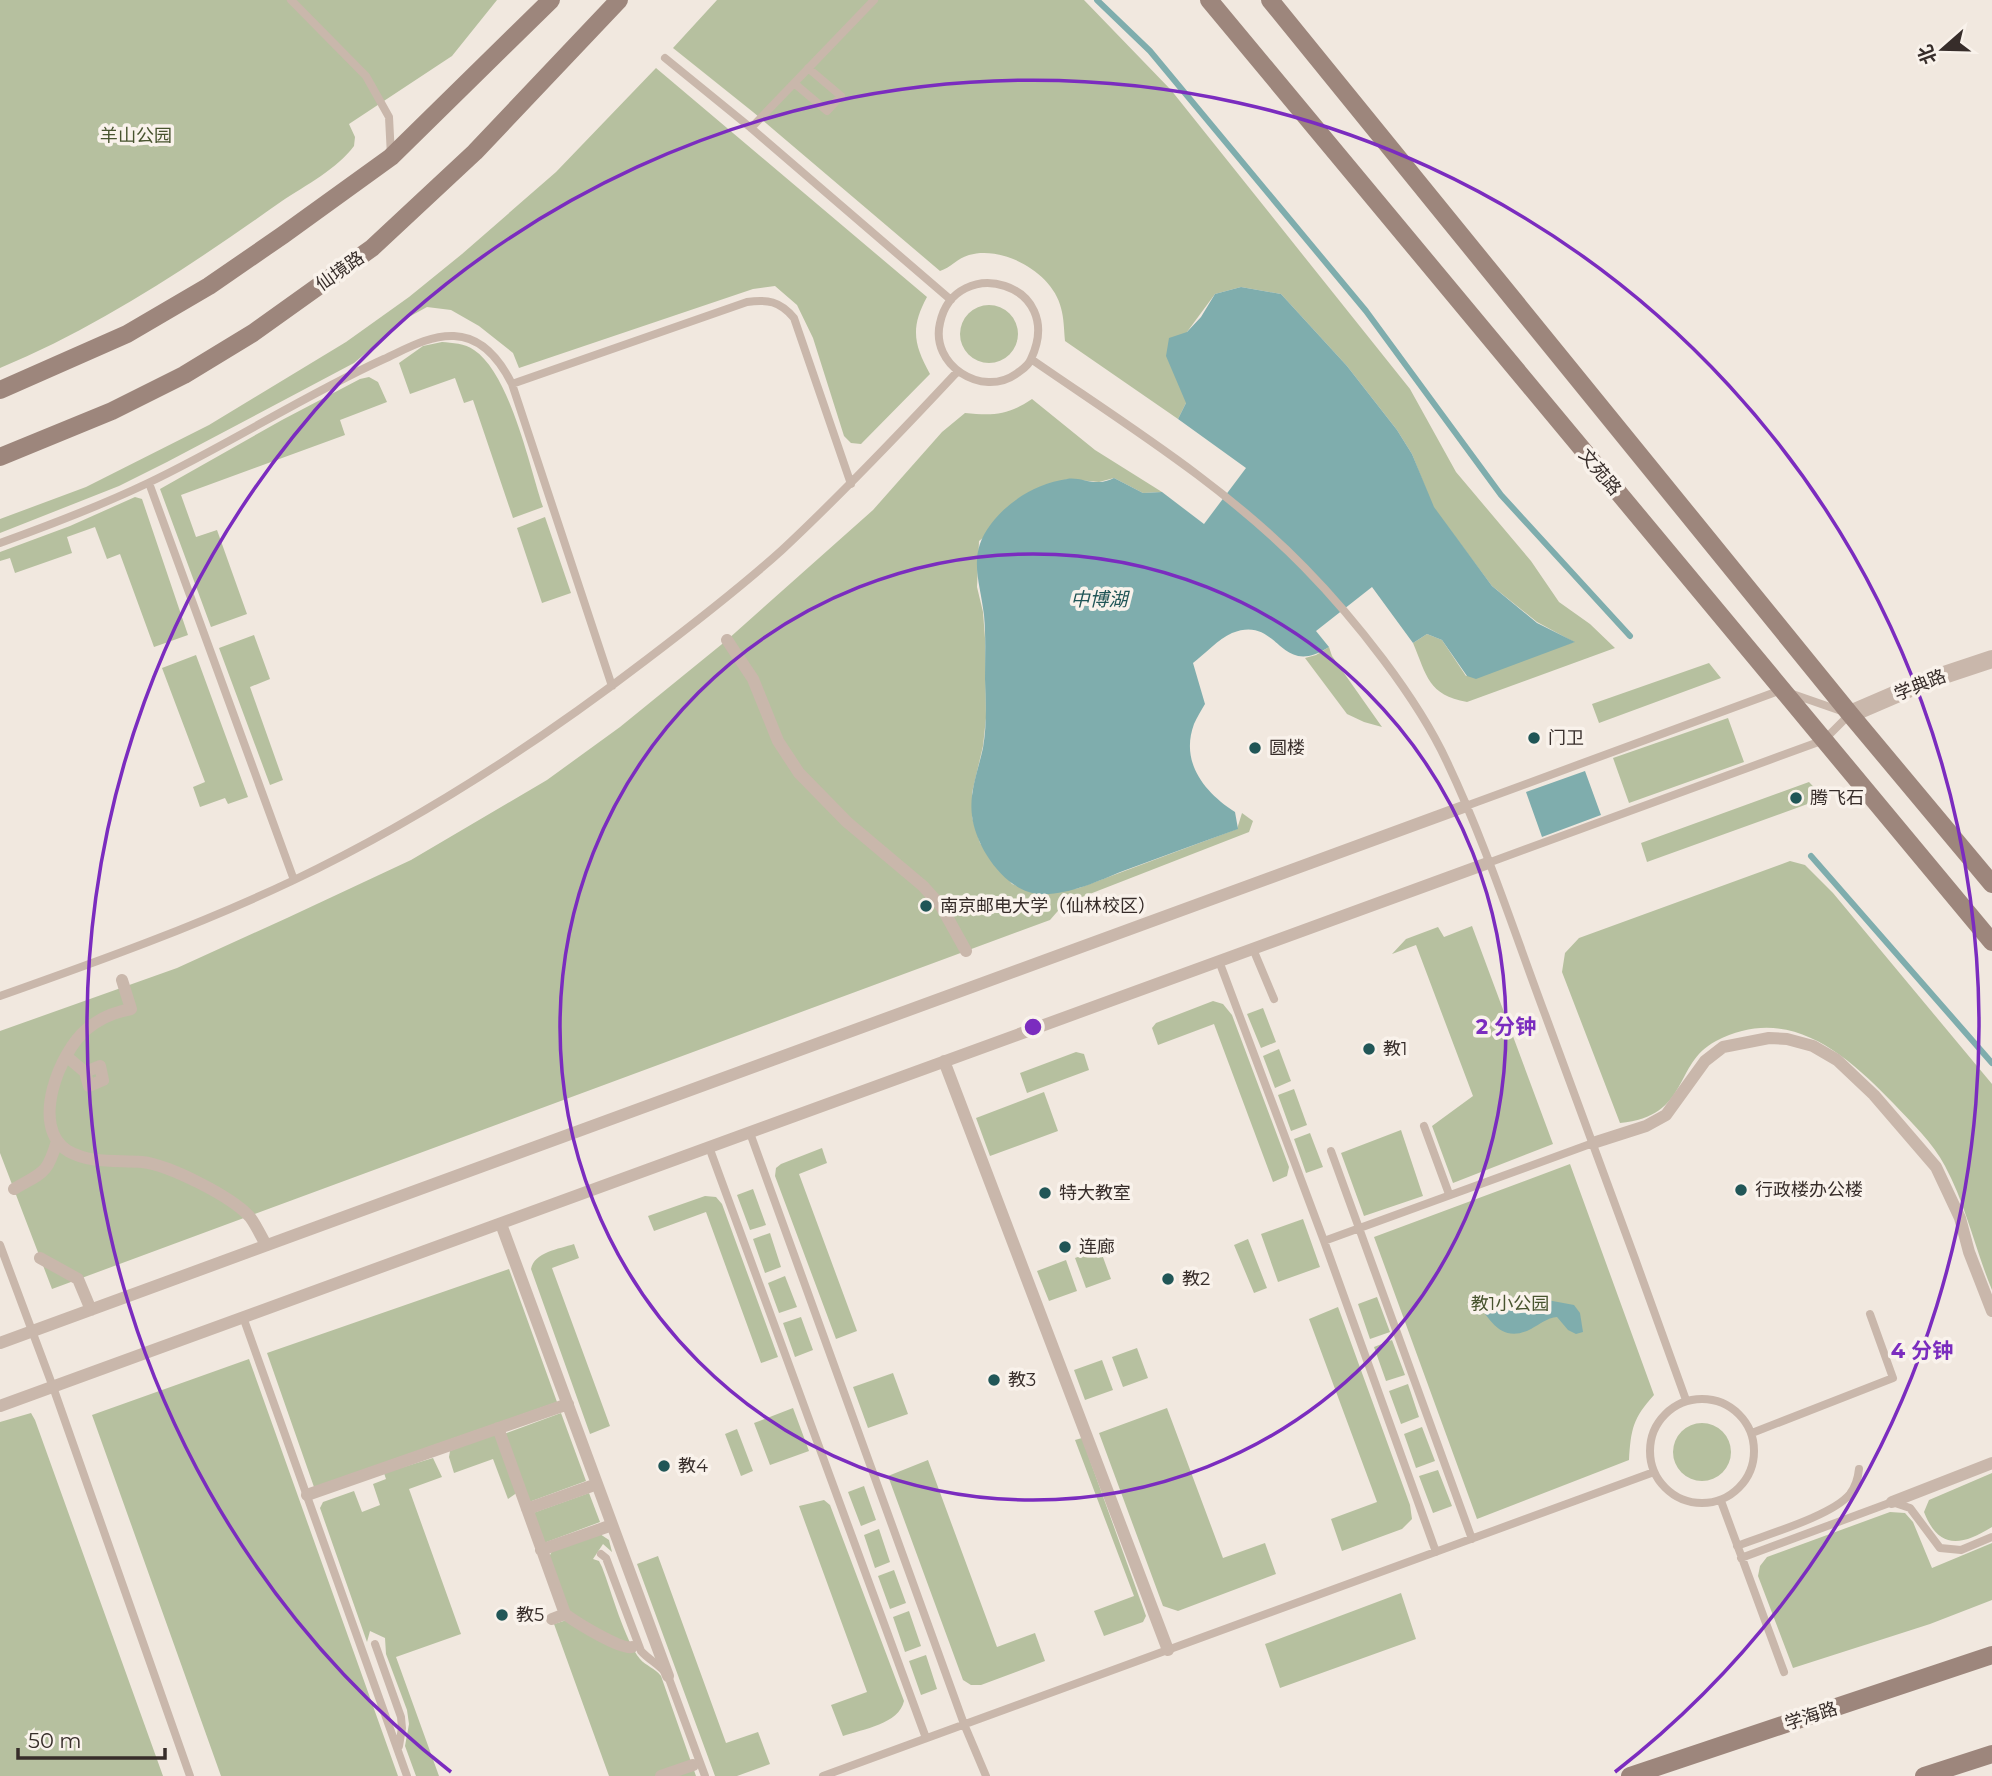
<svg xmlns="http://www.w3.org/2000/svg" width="1992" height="1776" font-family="Montserrat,'Noto Sans SC',sans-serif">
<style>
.green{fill:#b6c09f}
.water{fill:#7fadad}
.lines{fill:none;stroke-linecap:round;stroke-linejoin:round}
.stream{stroke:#7fadad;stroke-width:6}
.service{stroke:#c9b7ab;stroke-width:8}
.pedestrian{stroke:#c9b7ab;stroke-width:12}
.tertiary{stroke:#c9b7ab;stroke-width:18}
.secondary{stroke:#9d867c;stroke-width:18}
.ring{fill:none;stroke:#7b2cbf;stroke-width:3.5}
.poi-dot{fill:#215657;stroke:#f9f2eb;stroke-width:2.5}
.labels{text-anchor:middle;stroke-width:7;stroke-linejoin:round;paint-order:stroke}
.park-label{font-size:18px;fill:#48542f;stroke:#f9f2eb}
.street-label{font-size:18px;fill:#372d2a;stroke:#f9f2eb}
.poi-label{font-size:18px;fill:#372d2a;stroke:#f9f2eb;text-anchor:start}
.water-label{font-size:19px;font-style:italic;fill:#215657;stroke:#f9f2eb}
.centre{fill:#7b2cbf;stroke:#f9f2eb;stroke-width:3.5}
.ring-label{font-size:21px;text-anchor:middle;font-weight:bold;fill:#7b2cbf;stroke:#f9f2eb;stroke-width:7;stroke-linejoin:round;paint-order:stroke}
</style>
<rect width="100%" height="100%" fill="#f1e8df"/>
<path class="green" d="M0,0H497L452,56L349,124L355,137L354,146C337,169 306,185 282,201C193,264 101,326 0,368Z
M717,0H1084L1171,90L1410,389L1456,472L1531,561L1559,602L1590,624L1615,648L1467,702C1428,695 1427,676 1413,643L1427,634L1442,640L1466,676L1574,642L1537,622L1492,586L1433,507L1412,454L1397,430L1347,366L1281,294L1241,287L1215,294L1187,332L1186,403L1178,419L1065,341C1064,331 1064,318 1061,308C1053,273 1003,245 969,255C958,258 950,268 940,271L753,112L673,48Z
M656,68L927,297C910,328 914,345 930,374L861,444L851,443L844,436L813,338L797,305L775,286L753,289L519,368L513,353L479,326L451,310L427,307L407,318L354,363L167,462L119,486L0,533V519L86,487L209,425L346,342L409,297L462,254L556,172Z
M960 334a29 29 0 1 1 58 0a29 29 0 1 1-58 0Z
M442,342C452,343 465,343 474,350C510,374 529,465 543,507L513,518L473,400L464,403L455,378L410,394L399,363L423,346Z
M369,377L378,382L387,402L340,420L345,435L181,495L196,537L217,530L247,614L211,627L160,489L282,420L360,379Z
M1032,399L1095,450L1162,492L1143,493L1114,478L1099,482L1068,479L1052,484L979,541L977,587L983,612L985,638L986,718L983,746L972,793V817L980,843L1012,884L1040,894L1079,888L1237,829L1242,813L1253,821L1249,832L1064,904L1050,920L52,1289L0,1153V1031L177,968L287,918L411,860L547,780L620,727L727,640L873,510L942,432L965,413C994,416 1008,415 1032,399Z
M135,497L142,499L188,635L154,647L120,554L107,559L95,527L67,537L72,553L15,573L10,558L0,561V552L70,526Z
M545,517L571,593L542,603L517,528Z
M254,635L270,679L250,687L283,780L270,785L219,648Z
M1329,647L1332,656L1382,727L1364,722L1347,714L1305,658L1316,655Z
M196,655L248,797L228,804L225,798L200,807L193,787L205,782L162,668Z
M1709,663L1721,678L1599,723L1592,704Z
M1728,718L1744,762L1629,803L1613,758Z
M1809,782L1824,798L1647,862L1641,843Z
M1790,861L1805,865L1833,893L1992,1084V1290C1975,1249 1966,1205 1945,1166C1933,1143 1912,1123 1894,1104C1846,1054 1789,1003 1716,1041C1672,1064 1691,1116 1620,1123L1562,972L1565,953L1579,938Z
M1472,926L1553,1144L1453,1183L1432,1126L1473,1096L1416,945L1392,954L1406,939L1438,927L1444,937Z
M1213,1001L1223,1004L1232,1015L1289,1167L1287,1176L1273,1182L1214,1024L1158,1045L1152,1028L1156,1023Z
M1263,1008L1276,1042L1261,1048L1247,1014Z
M1279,1049L1291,1081L1275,1088L1263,1056Z
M1076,1052L1084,1054L1089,1070L1027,1093L1020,1073Z
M1294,1089L1307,1125L1291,1131L1278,1095Z
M1044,1092L1058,1131L990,1156L976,1118Z
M1401,1130L1423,1196L1364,1216L1341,1153Z
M1310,1133L1323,1167L1306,1173L1294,1139Z
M822,1148L827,1163L799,1174L857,1331L836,1339L775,1176L776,1168L781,1164Z
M1570,1164L1654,1395C1633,1418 1631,1429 1629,1460L1477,1519L1374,1237Z
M753,1189L766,1225L750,1230L737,1195Z
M705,1196L716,1197L722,1204L778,1357L761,1363L706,1212L654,1231L648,1216Z
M1303,1219L1320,1267L1278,1282L1261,1234Z
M770,1233L781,1267L765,1273L753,1239Z
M1248,1239L1267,1288L1254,1293L1234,1245Z
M574,1244L579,1258L552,1268L610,1426L590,1434L531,1269C534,1252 559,1249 574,1244Z
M1100,1249L1111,1279L1086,1288L1075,1258Z
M1066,1260L1077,1291L1049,1301L1037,1271Z
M509,1269L557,1402L314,1487L267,1353Z
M785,1276L797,1307L779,1313L768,1283Z
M1377,1297L1390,1332L1370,1339L1358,1304Z
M1338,1307L1410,1505L1412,1519L1402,1529L1342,1551L1331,1519L1377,1502L1309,1319Z
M801,1317L813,1350L795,1357L783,1323Z
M1392,1340L1405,1375L1386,1381L1374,1347Z
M1137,1348L1148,1378L1123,1387L1112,1357Z
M249,1359L398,1776H221L92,1415Z
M1102,1360L1113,1390L1085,1400L1074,1370Z
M893,1373L908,1414L868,1428L853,1387Z
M1408,1384L1419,1417L1401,1424L1389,1391Z
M793,1408L809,1451L770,1465L754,1423Z
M1167,1408L1223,1558L1265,1543L1276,1574L1178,1611L1163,1606L1099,1433Z
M31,1413L35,1420L163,1776H0V1422Z
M561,1413L586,1481L529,1502L504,1434Z
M1673 1452a29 29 0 1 1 58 0a29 29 0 1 1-58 0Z
M1422,1427L1435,1461L1416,1468L1404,1434Z
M737,1429L753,1471L741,1476L725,1434Z
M490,1435L496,1436L518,1492L508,1499L493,1459L454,1473L449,1457L450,1451Z
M1082,1438L1146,1616L1143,1622L1104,1636L1094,1611L1134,1596L1075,1440Z
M433,1458L442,1477L409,1489L461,1634L396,1657L439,1776H416L405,1746L409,1724L407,1710L386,1654L385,1638L370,1631L367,1642L320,1508L323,1502L354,1491L362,1512L380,1505L373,1484L386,1479L384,1473Z
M928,1460L997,1647L1035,1633L1045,1661L981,1685H971L963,1680L888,1476Z
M1438,1470L1452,1506L1433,1513L1419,1476Z
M1992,1473V1527C1961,1546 1939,1550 1924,1512L1929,1500Z
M864,1486L876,1520L861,1526L848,1492Z
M589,1493L600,1522L544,1543L533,1513Z
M824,1500L830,1505L904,1701C899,1724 863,1729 843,1736L831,1705L867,1692L799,1506Z
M1890,1512L1905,1513L1913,1522L1932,1568L1992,1543V1600L1930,1624L1793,1668L1758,1576L1760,1566L1767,1557Z
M879,1529L890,1562L875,1568L864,1535Z
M600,1534L609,1540L612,1552L603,1544L593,1559L599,1561L602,1567C611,1590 625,1641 640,1659C646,1666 655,1668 661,1676L696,1776H609L554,1624L570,1619L549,1557L552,1551Z
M658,1556L726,1743L758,1732L770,1764L737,1776H715L637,1564Z
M894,1570L906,1603L890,1609L878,1576Z
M1401,1593L1416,1639L1280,1688L1265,1644Z
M909,1611L921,1646L905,1652L893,1617Z
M926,1655L937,1689L921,1695L909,1661Z"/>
<path class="water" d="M1241,287L1281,294L1347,366L1397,430L1412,454L1434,507L1492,586L1537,623L1575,642L1476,679L1467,676L1442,640L1427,634L1413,643L1372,587L1316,631L1329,647C1278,680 1280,614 1232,633C1218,639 1205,654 1193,663L1205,704C1201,711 1197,717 1194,724C1180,762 1204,792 1235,812L1238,829C1199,843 1161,857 1123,871C1098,881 1069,895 1041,894C1006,893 976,848 972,816C969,792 978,771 983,748C987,725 986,702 985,679C985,657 986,636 984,615C980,580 967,555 991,524C1009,500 1038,483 1067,479C1078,477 1088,483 1099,482C1104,482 1110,480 1114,478L1143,493L1162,492L1204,524L1246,468L1178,419L1186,403L1166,356L1169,338L1187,332L1201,317L1215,294Z
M1585,771L1601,815L1542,837L1526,792Z
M1484,1292L1498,1300L1531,1297L1574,1305L1580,1313L1583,1332L1576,1334L1568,1330L1557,1317C1547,1318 1540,1324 1531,1329C1502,1344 1490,1321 1475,1299L1477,1293Z"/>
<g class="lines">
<path class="stream" d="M1097,0L1150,51L1366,311L1501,495L1630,636
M1811,856L1992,1063"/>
<path class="service" d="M291,0L366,76L389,117L391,156
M665,58L751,128L951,300
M794,83L827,111L841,96L808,68
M751,128L874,0
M1031,359C1067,282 955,253 940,323C930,365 982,398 1016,374C1022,369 1028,367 1031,359C1125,424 1224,485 1304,567C1354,618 1417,697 1447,762C1486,844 1514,932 1546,1017C1594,1145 1640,1272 1686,1400
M512,384L747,302C767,299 780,301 794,318L851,484
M149,483L294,880
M0,543C50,525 100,506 148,483C228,445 303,396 384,359C406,349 429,335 454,336C482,337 500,360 512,384L612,686
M1466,806L1781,690L1850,714L1824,740L1488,863
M1253,949L1274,999
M1219,961L1324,1241L1436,1552
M0,996C99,961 197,926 292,881C418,821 535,745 646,660C692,625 739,589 782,550C843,493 900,433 957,372
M1424,1126L1449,1194
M750,1133L964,1724L986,1776
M709,1147L926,1738
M1331,1151L1472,1539
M1324,1241L1593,1143
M0,1245L53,1387L190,1776
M243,1317L407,1776
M1650 1451a52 52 0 1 1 104 0a52 52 0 1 1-104 0Z
M1752,1433L1893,1378L1870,1314
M1721,1501L1784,1672
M1737,1546C1765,1535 1832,1516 1850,1494C1856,1486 1858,1479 1859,1469
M601,1554L606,1558L641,1651C650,1661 661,1665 668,1676L705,1776
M1741,1558L1892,1502L1910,1508L1940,1548L1961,1550L1992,1537
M375,1644L401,1717L402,1728L399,1746
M823,1776L1654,1472"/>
<path class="pedestrian" d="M727,640L753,679L778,741L799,773L847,822L923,886L941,906L966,951
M122,980L131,1009C115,1012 100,1018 87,1029C60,1051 29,1127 68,1151C91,1164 117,1160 142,1162C169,1165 231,1196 250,1217C256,1225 261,1236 266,1245
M66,1056L85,1072L89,1086L103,1080L100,1066L85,1072
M944,1061L1168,1650
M1593,1143L1646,1126L1666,1115L1705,1061L1723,1047L1769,1038L1787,1039L1813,1046L1837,1060L1874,1095L1936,1167L1960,1218L1969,1252L1992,1311
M14,1189C43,1172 47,1175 57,1141
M501,1224L668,1676
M40,1258L78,1279L91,1310
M0,1343L1466,806
M0,1406L1488,863
M498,1428L565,1614L552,1619
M307,1495L568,1404
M1892,1502L1992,1463
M527,1509L597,1484
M541,1550L612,1525
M565,1614C577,1623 621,1650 632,1647
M661,1776L693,1765"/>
<path class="tertiary" d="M1850,714L1929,680L1992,659"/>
<path class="secondary" d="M1209,0L1992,942
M1270,0L1850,714L1992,884
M0,390L127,334L209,286L283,235L391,157L551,0
M0,457L112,411L184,375L253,333L372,248L475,152L619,0
M1630,1776L1992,1655
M1924,1776L1992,1754"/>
</g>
<g class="ring">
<circle cx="1033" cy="1027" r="473"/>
<path d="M451 1772A946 946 0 1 1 1615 1772"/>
</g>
<g class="poi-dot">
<circle cx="1534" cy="738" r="7"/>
<circle cx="1255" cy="748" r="7"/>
<circle cx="1796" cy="798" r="7"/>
<circle cx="926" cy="906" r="7"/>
<circle cx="1369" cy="1049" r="7"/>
<circle cx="1741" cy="1190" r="7"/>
<circle cx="1045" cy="1193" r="7"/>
<circle cx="1065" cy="1247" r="7"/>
<circle cx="1168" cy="1279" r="7"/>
<circle cx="994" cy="1380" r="7"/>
<circle cx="664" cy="1466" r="7"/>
<circle cx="502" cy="1615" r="7"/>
</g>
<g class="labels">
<g class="park-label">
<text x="136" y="142">羊山公园</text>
<text x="1510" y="1310">教1小公园</text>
</g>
<g class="street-label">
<text transform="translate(340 271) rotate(-35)" y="6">仙境路</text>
<text transform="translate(1600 472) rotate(50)" y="6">文苑路</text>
<text transform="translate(1920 685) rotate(-22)" y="6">学典路</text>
<text transform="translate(1811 1716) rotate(-18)" y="6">学海路</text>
</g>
<g class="poi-label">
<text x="1548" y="744">门卫</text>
<text x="1269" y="754">圆楼</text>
<text x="1810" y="804">腾飞石</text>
<text x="940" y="912">南京邮电大学（仙林校区）</text>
<text x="1383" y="1055">教1</text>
<text x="1755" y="1196">行政楼办公楼</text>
<text x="1059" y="1199">特大教室</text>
<text x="1079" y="1253">连廊</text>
<text x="1182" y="1285">教2</text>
<text x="1008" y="1386">教3</text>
<text x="678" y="1472">教4</text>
<text x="516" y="1621">教5</text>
</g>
<g class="water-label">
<text x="1099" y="606">中博湖</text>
</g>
</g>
<circle cx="1033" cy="1027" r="10" class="centre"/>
<g class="ring-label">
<text x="1506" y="1034">2 分钟</text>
<text x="1922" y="1358">4 分钟</text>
</g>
<g transform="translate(1943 49) rotate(250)" stroke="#f9f2eb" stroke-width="5" paint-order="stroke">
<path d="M0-5L12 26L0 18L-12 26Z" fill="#372d2a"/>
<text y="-10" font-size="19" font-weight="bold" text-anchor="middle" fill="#372d2a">北</text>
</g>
<path d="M18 1748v10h147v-10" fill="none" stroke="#372d2a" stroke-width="3.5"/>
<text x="28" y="1748" font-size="21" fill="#372d2a" stroke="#f9f2eb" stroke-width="5" paint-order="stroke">50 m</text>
</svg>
